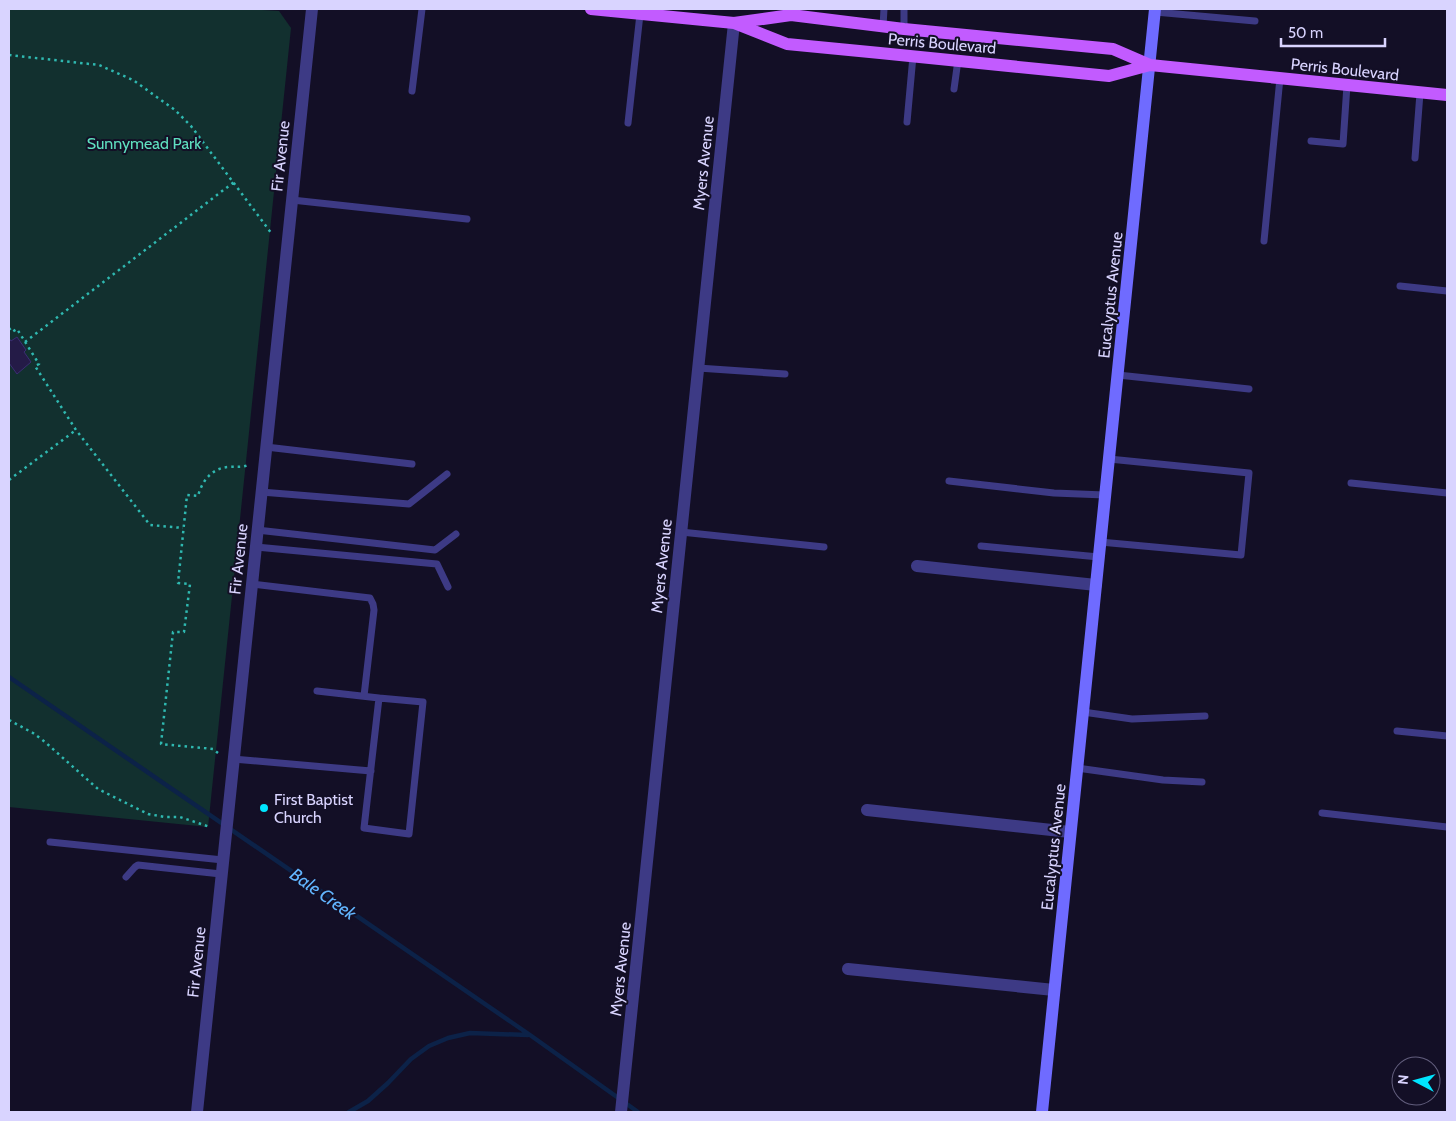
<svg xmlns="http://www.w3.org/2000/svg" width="1456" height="1121" font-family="Cabin,sans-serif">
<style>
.green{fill:#12302f}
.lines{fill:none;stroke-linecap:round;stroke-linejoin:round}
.stream{stroke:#0c2248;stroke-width:4.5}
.building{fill:#241b47;stroke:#3b2d73}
.path{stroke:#2fb8b0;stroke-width:2.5;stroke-dasharray:2.5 4;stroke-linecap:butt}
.lane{stroke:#3d3a85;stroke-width:7}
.street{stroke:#3d3a85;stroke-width:12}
.secondary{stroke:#6f6bff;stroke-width:12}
.primary{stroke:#c25bff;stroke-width:12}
.poi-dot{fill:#00e5ff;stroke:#130f26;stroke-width:2}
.labels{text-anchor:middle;stroke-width:4;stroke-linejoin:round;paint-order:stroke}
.street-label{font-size:16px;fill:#d9d4ff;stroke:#130f26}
.park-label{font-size:16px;fill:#5fe0c0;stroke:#130f26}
.poi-label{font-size:16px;fill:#d9d4ff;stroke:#130f26;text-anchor:start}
.water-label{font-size:18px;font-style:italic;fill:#62b6ff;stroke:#130f26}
</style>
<rect width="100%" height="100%" fill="#130f26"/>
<path class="green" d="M9,9H248L279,11L291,28L208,827L9,807Z"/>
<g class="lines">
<path class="stream" d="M9,677L530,1035L638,1112
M349,1112L368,1101L388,1083L411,1059L429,1046L448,1038L470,1033L528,1035"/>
</g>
<path class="building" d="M17,337L26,350L24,352L31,362L17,374L9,363V338L11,341Z"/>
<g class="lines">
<path class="path" d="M9,55L99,65L133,80L175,110L191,126L272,234
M9,328L12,332L17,329L39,364L35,366L76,430L150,525L183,528
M25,342L234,182
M9,480L76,430
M9,720L33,733L45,742L98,789L148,814L165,817H180L210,827
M218,753L213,749L161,744L173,632H184L190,584L178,583L187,495L198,496C202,481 212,468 228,467C235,466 241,468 248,465"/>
<path class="lane" d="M1155,12L1255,21
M883,26L884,9
M904,29V9
M954,89L958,60
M412,91L422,9
M907,122L913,56
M628,123L640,14
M1311,141L1343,144L1347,85
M1415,158L1420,93
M292,200L467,219
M1264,241L1280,78
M1400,286L1447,291
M698,368L785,374
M1118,375L1249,389
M266,447L412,464
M949,481L1054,493L1105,495
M1351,483L1447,493
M261,492L409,504L447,474
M257,530L435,550L456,534
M681,532L824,547
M1100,542L1241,555L1249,473L1109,459
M981,546L1099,557
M256,547L437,564L448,587
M252,584L370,598L373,604L374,610L364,696
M317,691L379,698L364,828L409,834L423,702L379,698
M1083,712L1132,719L1205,716
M1397,731L1447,736
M233,759L371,771
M1077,768L1163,780L1202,782
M1322,813L1447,827
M50,842L223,860
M126,877L135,867L138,865L221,874"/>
<path class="street" d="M917,566L1096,585
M867,810L1070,832
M848,969L1054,990
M197,1112L312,9
M621,1112L734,23"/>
<path class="secondary" d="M1042,1112L1155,9"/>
<path class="primary" d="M591,9L734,23L791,15L904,29L1113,49L1150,65L1447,95
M734,23L787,44L880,53L1109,76L1150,65"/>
</g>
<circle class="poi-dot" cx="264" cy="808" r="5"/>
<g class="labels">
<g class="street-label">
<text transform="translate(942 43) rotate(5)" y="6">Perris Boulevard</text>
<text transform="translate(1345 69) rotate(6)" y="6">Perris Boulevard</text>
<text transform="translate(280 156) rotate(-84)" y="6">Fir Avenue</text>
<text transform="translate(703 163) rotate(-84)" y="6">Myers Avenue</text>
<text transform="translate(1110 295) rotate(-84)" y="6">Eucalyptus Avenue</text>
<text transform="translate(238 559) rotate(-84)" y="6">Fir Avenue</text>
<text transform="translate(661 566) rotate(-84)" y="6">Myers Avenue</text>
<text transform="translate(1053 847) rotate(-84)" y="6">Eucalyptus Avenue</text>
<text transform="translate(196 962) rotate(-84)" y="6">Fir Avenue</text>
<text transform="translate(620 969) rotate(-84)" y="6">Myers Avenue</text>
</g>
<g class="park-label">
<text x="144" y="149">Sunnymead Park</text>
</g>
<g class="poi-label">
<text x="274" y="805">First Baptist<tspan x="274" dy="18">Church</tspan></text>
</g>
<g class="water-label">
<text transform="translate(323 894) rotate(35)" y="6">Bale Creek</text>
</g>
</g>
<rect width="1456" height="1121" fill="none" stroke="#d9d4ff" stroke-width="20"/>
<g transform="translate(1416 1081) rotate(276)"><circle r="24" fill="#130f26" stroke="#625e7d"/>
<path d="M0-4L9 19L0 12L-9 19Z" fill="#00e5ff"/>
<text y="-8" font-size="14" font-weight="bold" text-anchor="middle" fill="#d9d4ff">N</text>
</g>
<path d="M1281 38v8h104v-8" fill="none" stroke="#d9d4ff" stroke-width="2.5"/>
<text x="1288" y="38" font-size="15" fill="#d9d4ff" stroke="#130f26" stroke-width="4" paint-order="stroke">50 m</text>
</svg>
